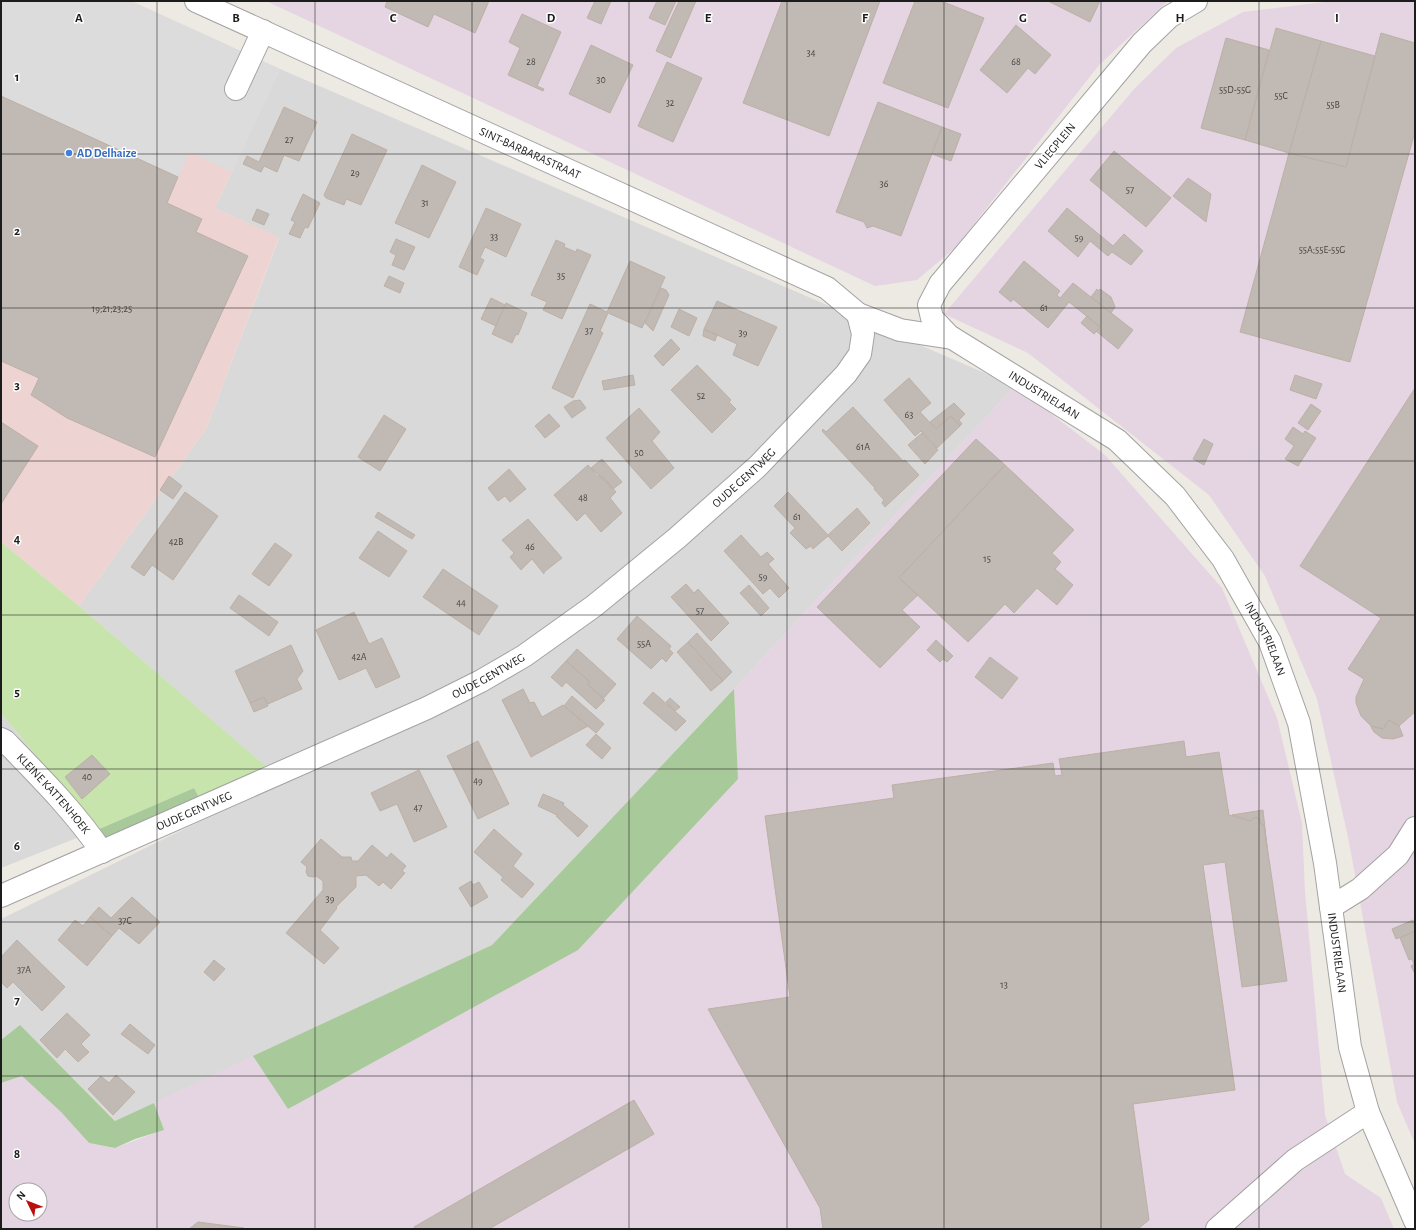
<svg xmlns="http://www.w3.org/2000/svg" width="1416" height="1230" font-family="'Alegreya Sans',sans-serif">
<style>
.residential{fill:#dad9d9}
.commercial{fill:#edd4d3}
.industrial{fill:#e5d5e2;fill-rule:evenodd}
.grass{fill:#c7e4ac}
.forest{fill:#a8c99a}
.parking{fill:#dcdcdc}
.building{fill:#c1b9b3;stroke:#bdb0a6}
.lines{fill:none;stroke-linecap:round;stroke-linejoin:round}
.minor-casing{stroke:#a3a3a3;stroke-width:24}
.minor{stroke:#fff;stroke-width:22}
.grid{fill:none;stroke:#1c1c1c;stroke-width:1;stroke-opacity:0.55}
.shop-dot{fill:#3f7fe0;stroke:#fff;stroke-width:1.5}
.labels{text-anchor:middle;stroke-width:3;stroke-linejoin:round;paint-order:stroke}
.number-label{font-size:10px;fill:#454342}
.street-label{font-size:12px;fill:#1c1c1c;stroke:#fff}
.shop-label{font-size:12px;font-weight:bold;fill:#366cbe;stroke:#fff;text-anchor:start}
.grid-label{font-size:13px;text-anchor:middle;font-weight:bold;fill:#1c1c1c;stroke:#fff;stroke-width:3;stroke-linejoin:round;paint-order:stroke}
</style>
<rect width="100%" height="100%" fill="#ede9e3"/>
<path class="residential" d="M280,69L1015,386L734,689L492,945L116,1121L20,1026L1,1040V919L282,781L79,606L206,429L279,238L215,208Z
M1,713L97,830L1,868Z"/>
<path class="commercial" d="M1,1H131L280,69L215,208L279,237L206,429L79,606L1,542Z"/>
<path class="industrial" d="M266,1H1168L1099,65L956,247L917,280L875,286Z
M1333,1H1415V1144L1397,1102L1348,837L1317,699L1265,576L1209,495L1028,353L944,314L1135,88L1176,48L1243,12Z
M1015,386L1105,455L1222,588L1277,718L1302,823L1305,892L1325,1115L1345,1174L1381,1198L1394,1229H1V1083L22,1076L61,1112L89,1143L115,1148L163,1130L154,1103L253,1056L289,1109L738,779L734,689ZM16,1190H40V1214H16Z"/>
<path class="grass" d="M1,542L79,606L270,770L201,801L194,788L97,830L1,713Z"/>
<path class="forest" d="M734,689L738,779L578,950L288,1109L253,1056L492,945Z
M194,788L201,801L107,844L97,830Z
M20,1025L115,1121L154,1103L164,1130L135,1139L115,1148L89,1143L61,1112L22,1076L1,1083V1040Z"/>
<path class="parking" d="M1,1H131L280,69L232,172L190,152L178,177L1,96Z"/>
<path class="building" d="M387,1H489L475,33L434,14L428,27L385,7Z
M595,1H611L601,24L587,18Z
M657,1H676L665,25L649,18Z
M679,1H696L671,58L656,51Z
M782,1H880L829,136L743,103Z
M915,1H941L984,18L948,108L883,83Z
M1048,1H1100L1090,22Z
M522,14L561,32L537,86L544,89L543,91L508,75L520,48L509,42Z
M1016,25L1051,55L1035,74L1028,68L1007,93L980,70Z
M1276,28L1321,41L1289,153L1245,140Z
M1381,33L1415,43V132L1350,362L1240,332L1289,153L1346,167Z
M1226,38L1269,50L1245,140L1201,128Z
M1321,41L1375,56L1346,167L1289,153Z
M591,45L633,65L610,113L569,94Z
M667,62L702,78L673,142L638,126Z
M1,96L178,177L167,203L202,219L196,232L248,256L155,457L67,418L31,395L39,378L1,361Z
M878,102L942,127L901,236L873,226L867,228L864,222L836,212Z
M284,107L317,122L299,161L284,155L277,172L264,166L261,172L243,164L247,156L259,162Z
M942,127L961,134L951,161L932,154Z
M352,134L387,150L361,205L346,199L344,205L326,198L324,195Z
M1114,151L1171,198L1146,227L1090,180Z
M422,165L456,182L429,238L395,223Z
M1188,178L1211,194L1206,222L1173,196Z
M303,194L320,203L308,228L305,227L300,238L289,234L295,222L291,220Z
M486,208L521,224L506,257L485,247L480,258L484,260L477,275L459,267Z
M1067,208L1113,246L1124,234L1143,251L1131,265L1112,252L1108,256L1090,241L1078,257L1048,231Z
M257,209L269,214L264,225L252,220Z
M396,239L415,247L404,270L392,265L396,255L390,252Z
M556,240L565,244L564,247L576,252L577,249L591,255L562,319L543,310L547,302L531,295Z
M630,261L665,277L642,328L608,313L600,331L603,333L573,398L552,388L590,304L607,312Z
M1024,261L1060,291L1057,295L1060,298L1073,283L1133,330L1118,349L1096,331L1100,327L1069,302L1048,328L1013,299L1011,302L999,292Z
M389,276L404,283L400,293L384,286Z
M661,288L666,290L669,295L653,331L645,323Z
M1097,289L1098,291L1100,289L1111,297L1115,307L1111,313L1091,297Z
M491,298L505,305L496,326L481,319Z
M717,301L777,327L758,366L733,355L737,344L704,329Z
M506,303L527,313L518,335L516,334L512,343L492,334Z
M679,309L697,318L689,336L671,327Z
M1087,316L1100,327L1094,334L1081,323Z
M704,329L717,335L715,341L703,336Z
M671,339L680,349L663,366L654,356Z
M697,365L731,400L729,402L736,409L712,433L671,390Z
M633,375L635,385L604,390L602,381Z
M1295,375L1322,384L1316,399L1290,390Z
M909,378L931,403L920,412L936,429L951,416L960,426L937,448L921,431L915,436L884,400Z
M1415,388V712L1399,726L1389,720L1383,729L1371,726L1361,716L1356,703V697L1364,679L1348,669L1381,618L1300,566Z
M580,400L586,408L572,418L564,407L573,401Z
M954,403L965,414L959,420L962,424L960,426L951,416L936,429L930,422Z
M1311,404L1321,411L1308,430L1298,423Z
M853,407L903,461L905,460L919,475L885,507L882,503L884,500L874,489L875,488L822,431L823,429L826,432Z
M639,408L660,432L652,441L674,468L651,489L606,438Z
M549,414L560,426L545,438L535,426Z
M384,415L406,429L380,471L358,457Z
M1,422L38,446L1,504Z
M1293,427L1303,434L1305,431L1316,438L1298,466L1285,459L1294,446L1285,439Z
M922,433L938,450L925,464L908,445Z
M976,439L1005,465L899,578L918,595L902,610L920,627L880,668L817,607Z
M1204,439L1213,444L1204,465L1193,459Z
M602,459L622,482L613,489L591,468Z
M588,465L598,477L599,475L604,478L616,492L610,498L622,513L601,532L585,513L577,521L554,495Z
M1005,465L1074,530L1052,553L1061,562L1055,569L1073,585L1057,605L1037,588L1014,613L1005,604L968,642L899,578Z
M509,469L526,489L510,502L505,496L498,501L488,488Z
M169,476L182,486L173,499L160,490Z
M185,492L218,516L173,580L152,565L144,576L131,567Z
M788,492L828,535L857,508L870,523L842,551L828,536L813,549L811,546L806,549L790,533L795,528L774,506Z
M378,512L415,535L412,539L375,517Z
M528,519L562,558L544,572V574L532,559L521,570L510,557L514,553L502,540Z
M378,531L407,551L389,577L359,558Z
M741,535L761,557L767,552L774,559L768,564L789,588L779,598L770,588L763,594L724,551Z
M275,543L292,555L269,586L252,574Z
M443,569L498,606L479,635L423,597Z
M686,584L694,593L698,589L729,623L711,641L671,597Z
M749,585L769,608L761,616L740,593Z
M239,595L278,622L269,636L230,608Z
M354,612L369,644L382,638L400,677L376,688L366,668L339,680L316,630Z
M637,616L671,646L669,649L673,653L666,662L662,658L651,669L617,639Z
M697,633L732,672L723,681L688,642Z
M936,640L953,656L947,662L943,659L940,662L927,650Z
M688,642L723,681L711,691L677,652Z
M291,645L303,671L297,679L302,689L268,704L264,697L250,703L235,671Z
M577,649L616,684L603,699L587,684L590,682L566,661Z
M990,657L1018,678L1002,699L975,677Z
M566,661L590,682L587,684L605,700L596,709L566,682L562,687L551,677Z
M523,689L530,703L534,702L542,717L563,705L588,726L531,757L502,700Z
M653,692L686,721L676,731L643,703Z
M572,696L604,724L596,733L564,706Z
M264,697L268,706L254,712L250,703Z
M670,698L680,707L675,711L666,702Z
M1389,720L1399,726L1403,736L1393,739L1382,738L1374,732L1371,727V726L1383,729Z
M596,734L611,748L602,759L586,745Z
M478,741L509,804L478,819L447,756Z
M1184,741L1186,757L1219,752L1229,815L1251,821L1253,818L1257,817L1260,820L1261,824L1264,825L1287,981L1242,987L1225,862L1203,865L1235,1090L1133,1104L1149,1220L1138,1229H823L820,1208L708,1009L790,997L765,816L894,798L892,785L1053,763L1055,776L1062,775L1059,759Z
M92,755L110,774L82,799L65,777Z
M419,770L447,827L414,842L397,804L380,811L371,793Z
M543,794L564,803L563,805L588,826L578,837L556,816L557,815L538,806Z
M1263,810L1267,847L1264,825L1261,824L1258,818H1253L1251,821L1232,815Z
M494,829L522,854L513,866L534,884L522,898L501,880L503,877L474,852Z
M321,839L342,857H351L352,861H358L372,845L387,858L391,853L406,866L402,871L405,873L391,889L383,882L379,886L366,875L356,876V887L336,907L337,908L320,930L339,948L324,964L286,933L323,890V881L316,876L313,877L308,876L306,872L307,867L301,862Z
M471,881L473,885L479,882L488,897L471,907L459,888Z
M132,897L160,922L139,944L119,928L112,936L90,917L99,907L111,918Z
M90,917L112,936L87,966L58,940L75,920L83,926Z
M1413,920L1415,931L1396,939L1392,929Z
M1415,931V974L1411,966L1414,964L1412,959L1409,960L1400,938Z
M17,940L65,987L42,1011L13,982L7,988L1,982V957Z
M214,960L225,969L214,981L204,972Z
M67,1013L90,1035L81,1044L89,1052L78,1062L65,1049L57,1058L40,1040Z
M130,1024L155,1045L148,1054L121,1034Z
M116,1075L135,1092L113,1115L88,1089L101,1076L109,1083Z
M634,1100L654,1134L489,1229H415L414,1227Z
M198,1222L244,1228L245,1229H189Z"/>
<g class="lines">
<g class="minor-casing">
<g id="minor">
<path id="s1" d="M196,1L827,288L858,314L900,330L952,338"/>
<path id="s2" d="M1196,1L1169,17L1142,43L940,284L929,305L932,318L949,336L1117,440L1175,496L1223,559L1270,642L1299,723L1325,863L1350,1047L1368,1112L1415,1221"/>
<path d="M236,89L263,31"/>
<path id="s3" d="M1,739L5,741C40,777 74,811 102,852"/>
<path id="s4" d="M1,896L427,708L481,681L524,656L594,606L677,538L758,466L846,374L860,354L863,334L858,314"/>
<path d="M1331,907L1360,889L1398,855L1415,828"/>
<path d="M1217,1229L1295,1160L1368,1112"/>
</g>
</g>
<use href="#minor" class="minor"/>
</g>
<path class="grid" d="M157,1V1229M315,1V1229M472,1V1229M629,1V1229M787,1V1229M944,1V1229M1101,1V1229M1259,1V1229M1,154H1415M1,308H1415M1,461H1415M1,615H1415M1,769H1415M1,922H1415M1,1076H1415"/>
<circle class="shop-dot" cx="69" cy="153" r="4"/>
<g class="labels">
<g class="number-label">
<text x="811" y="56">34</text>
<text x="531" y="65">28</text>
<text x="1016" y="65">68</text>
<text x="601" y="83">30</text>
<text x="1235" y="93">55D-55G</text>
<text x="1281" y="99">55C</text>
<text x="670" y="106">32</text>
<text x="1333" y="108">55B</text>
<text x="289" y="143">27</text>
<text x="355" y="176">29</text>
<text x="884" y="187">36</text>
<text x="1130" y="193">57</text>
<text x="425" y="206">31</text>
<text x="494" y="240">33</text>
<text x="1079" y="241">59</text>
<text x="1322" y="253">55A;55E-55G</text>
<text x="561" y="279">35</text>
<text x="1044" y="311">61</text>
<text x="112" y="312">19;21;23;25</text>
<text x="589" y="334">37</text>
<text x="743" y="336">39</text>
<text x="701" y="399">52</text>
<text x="909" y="418">63</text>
<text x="863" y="450">61A</text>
<text x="639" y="456">50</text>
<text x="583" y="501">48</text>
<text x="797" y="520">61</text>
<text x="176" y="545">42B</text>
<text x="530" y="550">46</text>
<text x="987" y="562">15</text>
<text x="763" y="580">59</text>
<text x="461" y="606">44</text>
<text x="700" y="614">57</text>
<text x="644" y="647">55A</text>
<text x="359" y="660">42A</text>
<text x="87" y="780">40</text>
<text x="478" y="784">49</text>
<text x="418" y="811">47</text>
<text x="330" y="902">39</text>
<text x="125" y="924">37C</text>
<text x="24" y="973">37A</text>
<text x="1004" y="988">13</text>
</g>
<g class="street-label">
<text transform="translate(1055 146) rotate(-50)" y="4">VLIEGPLEIN</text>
<text dy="4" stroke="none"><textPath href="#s1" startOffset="367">SINT-BARBARASTRAAT</textPath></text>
<text dy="4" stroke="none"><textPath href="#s2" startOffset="557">INDUSTRIELAAN</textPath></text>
<text dy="4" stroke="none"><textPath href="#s4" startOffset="859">OUDE GENTWEG</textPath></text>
<text dy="4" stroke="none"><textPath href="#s2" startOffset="893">INDUSTRIELAAN</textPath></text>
<text dy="4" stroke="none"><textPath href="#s4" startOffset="535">OUDE GENTWEG</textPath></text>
<text dy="4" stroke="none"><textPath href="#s3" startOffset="76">KLEINE KATTENHOEK</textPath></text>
<text dy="4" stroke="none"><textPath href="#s4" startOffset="211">OUDE GENTWEG</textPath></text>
<text dy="4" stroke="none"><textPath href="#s2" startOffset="1217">INDUSTRIELAAN</textPath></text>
</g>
<g class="shop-label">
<text x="77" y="157">AD Delhaize</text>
</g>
</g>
<g class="grid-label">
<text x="79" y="22">A</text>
<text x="236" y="22">B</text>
<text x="393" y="22">C</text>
<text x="551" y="22">D</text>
<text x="708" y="22">E</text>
<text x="865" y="22">F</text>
<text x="1023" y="22">G</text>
<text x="1180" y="22">H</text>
<text x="1337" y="22">I</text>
<text x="17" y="81">1</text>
<text x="17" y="235">2</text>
<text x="17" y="389">3</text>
<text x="17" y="543">4</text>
<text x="17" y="696">5</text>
<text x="17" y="850">6</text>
<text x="17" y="1004">7</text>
<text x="17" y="1158">8</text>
</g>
<rect width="1416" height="1230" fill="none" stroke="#1c1c1c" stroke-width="4"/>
<g transform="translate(28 1202) rotate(313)"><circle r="19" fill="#ffffff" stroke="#a4a4a4"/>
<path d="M0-3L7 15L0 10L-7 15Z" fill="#ba0f0f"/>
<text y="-6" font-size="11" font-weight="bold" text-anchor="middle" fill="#1c1c1c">N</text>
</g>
</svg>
